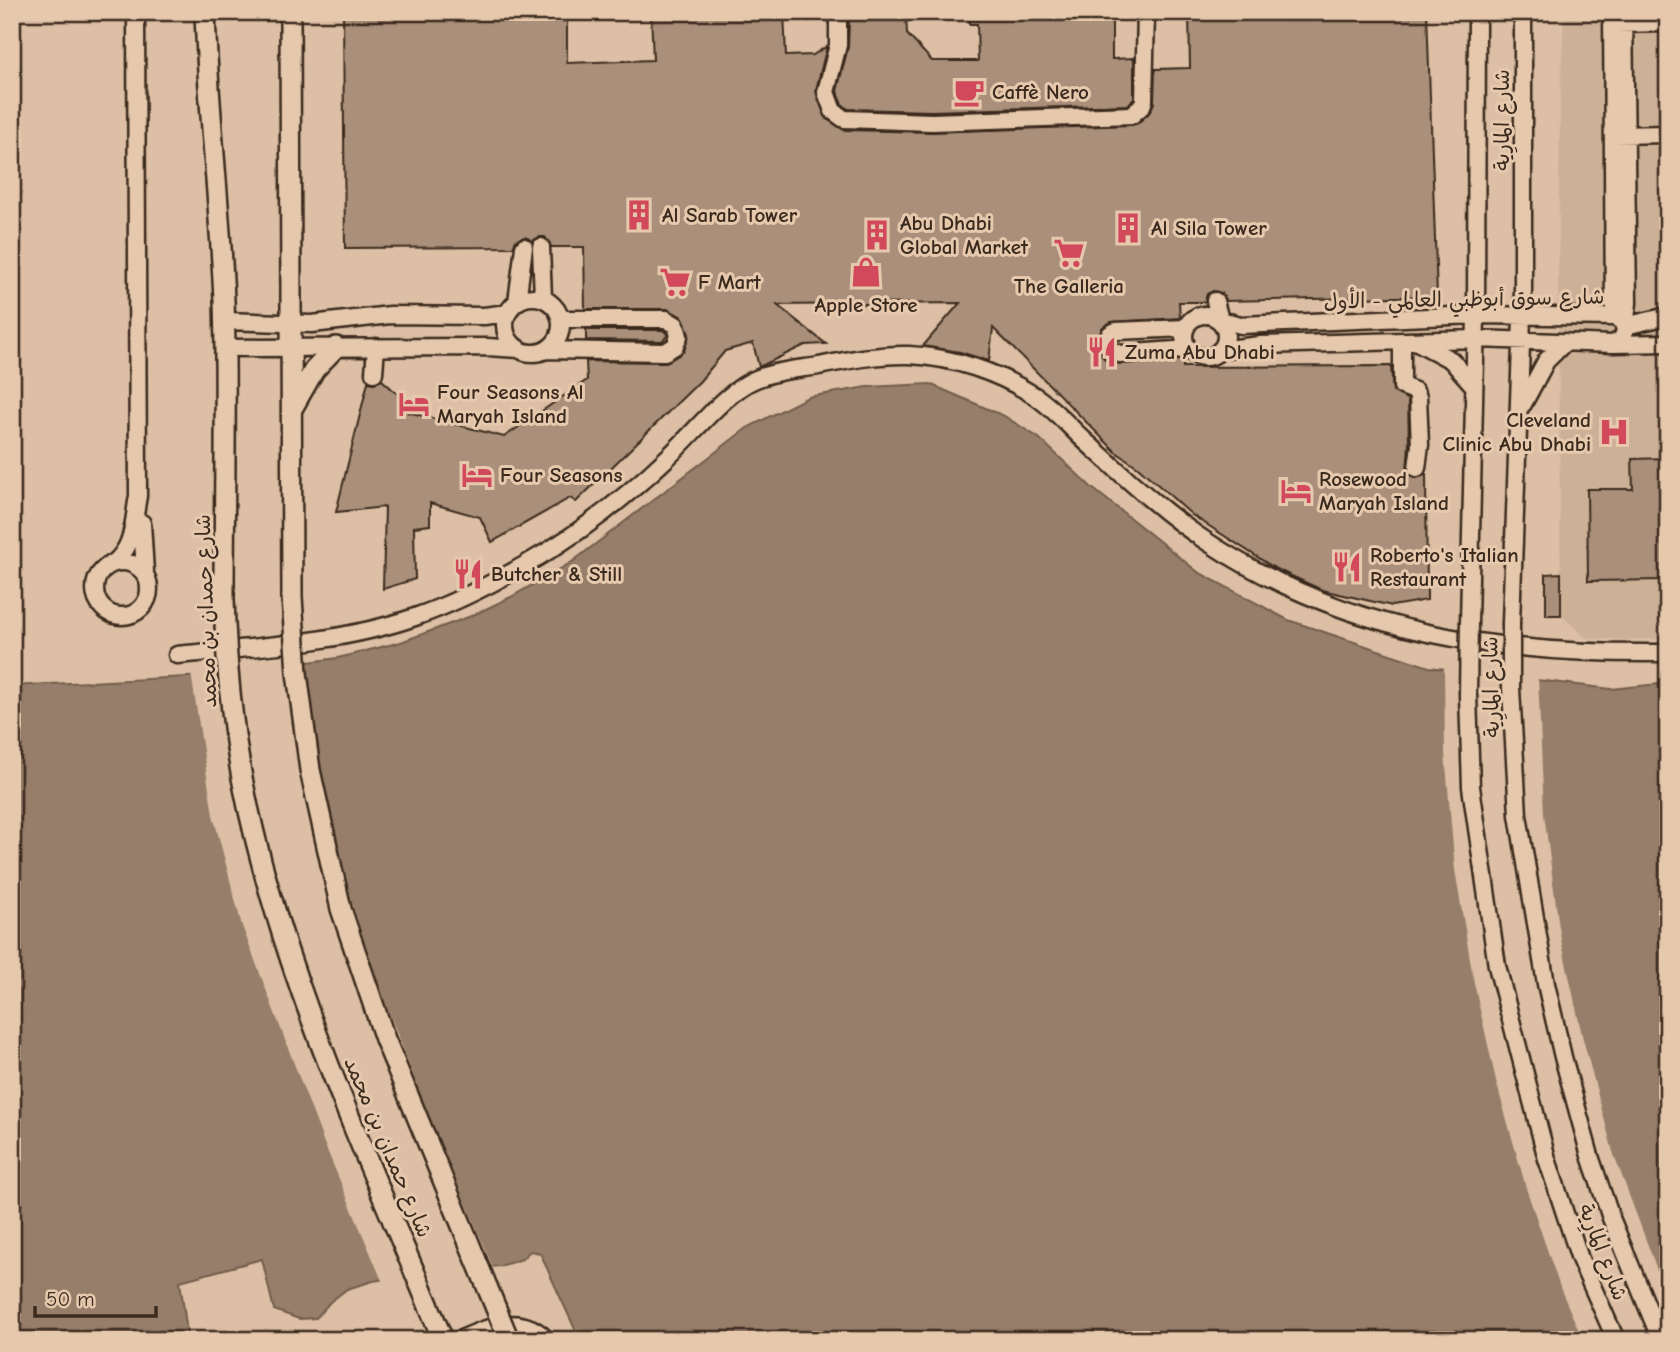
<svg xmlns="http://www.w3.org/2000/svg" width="1680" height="1352" font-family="'Comic Neue','Playpen Sans Arabic',sans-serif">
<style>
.built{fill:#cdb197}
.water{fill:#967e6a;stroke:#725c4c;stroke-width:2}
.pier{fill:#dcbfa4}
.building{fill:#aa907a;stroke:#3b2a1e;stroke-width:2}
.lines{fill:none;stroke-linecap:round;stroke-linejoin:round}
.minor-casing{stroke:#3b2a1e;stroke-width:21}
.major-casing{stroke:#3b2a1e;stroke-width:24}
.minor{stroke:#e6c9ad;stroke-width:16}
.major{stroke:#e6c9ad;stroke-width:19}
.minor-bridge-casing{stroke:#3b2a1e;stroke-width:21;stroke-linecap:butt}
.major-bridge-casing{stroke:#3b2a1e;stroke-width:24;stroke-linecap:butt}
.minor-bridge{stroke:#e6c9ad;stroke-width:16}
.major-bridge{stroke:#e6c9ad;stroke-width:19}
.labels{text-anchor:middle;stroke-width:6;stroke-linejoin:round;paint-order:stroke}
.poi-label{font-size:21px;font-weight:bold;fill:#3b2a1e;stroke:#e6c9ad;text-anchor:start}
.street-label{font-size:21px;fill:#3b2a1e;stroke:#e6c9ad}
</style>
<rect width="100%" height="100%" fill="#dcbfa4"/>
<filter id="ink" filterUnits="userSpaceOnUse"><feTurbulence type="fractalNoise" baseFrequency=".0143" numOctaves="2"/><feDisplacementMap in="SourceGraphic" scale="14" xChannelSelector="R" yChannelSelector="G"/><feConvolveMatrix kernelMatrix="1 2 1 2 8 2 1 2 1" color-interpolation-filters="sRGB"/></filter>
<g filter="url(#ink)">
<path class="built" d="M1564,12H1668V638L1626,640L1586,638L1561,615L1558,291L1560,106Z"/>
<path class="water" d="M930,384L1004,416L1039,438L1091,487L1198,572L1288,620L1429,667L1611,689L1668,683V1340H580L540,1253L530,1251L522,1259L500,1266L432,1272L373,1281L347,1289L330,1302L316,1318L299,1319L274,1310L262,1259L180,1281L188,1340H12V686L206,676L338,658L401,642L471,616L511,597L572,562L747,428L808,397L867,387Z"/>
<path class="pier" d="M305,659L320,776L347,888L383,997L424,1104L494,1270L432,1275L383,1283L324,1143L242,926L213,815L191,673Z
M1444,665L1538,677L1544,814L1560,935L1582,1035L1613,1152L1668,1299V1340H1583L1561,1290L1527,1191L1497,1085L1474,983L1455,870L1445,753Z"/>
<path class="building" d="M343,12H567V63L653,60L651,12H784L786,56L813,55L827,46L816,90L827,119L844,130L932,132L1132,125L1138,123L1149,113L1154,103L1155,69L1190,68L1189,12H1427L1437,296L1226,301L1222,293L1213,291L1207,294L1205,302H1179L1180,318L1111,322L1102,328L1097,342L1101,355L1106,360L1120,364L1183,360V367L1391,366L1393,391L1408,400L1409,445L1407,471L1416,478L1426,473L1427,600L1392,606L1322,590L1276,569L1192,515L1138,467L1116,452L993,328L989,361L960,352L923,346L960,303L777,305L826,344L805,345L759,367L753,343L725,351L700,381L576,502L570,498L492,542L480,517L430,503V525L414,527L415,579L383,589L385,507L336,512L368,382L374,383L382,380L410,405L408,412L504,437L587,380L586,361L666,362L684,351L689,334L682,317L667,309H585L584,247H551L545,237H540L532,241L525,237L516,240L513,247L345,248Z
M851,12H906L907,34L932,61H978L977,24H969V12H1112V59L1134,58V98L1128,105L932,111L848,109L842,104L837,91L848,47L849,20Z
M586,330H663L668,335L662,341L586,340Z
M1668,458V580L1588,581L1587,489H1633L1632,459Z
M1561,573V615H1546V574Z"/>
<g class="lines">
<g class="minor-casing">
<path id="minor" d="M838,12V45L826,92L833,111L844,119L932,122L1132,115L1142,106L1144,100L1146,12
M1612,12L1614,317
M1624,12L1628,303L1625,326L1668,316
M1615,24L1668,23
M1615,135L1668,134
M541,247L543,298
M505 325a28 28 0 1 1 56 0a28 28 0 1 1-56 0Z
M1215,301L1220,320L1241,325L1476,315L1614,317L1622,321L1625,330L1622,339L1613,344L1476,339L1260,345L1220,350
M517,302L524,247
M1184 336a21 21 0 1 1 42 0a21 21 0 1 1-42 0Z
M224,321L312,324L390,315L484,316L508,313
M1186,328L1116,331L1110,334L1107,344L1110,350L1120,354L1189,349
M1402,341V386L1415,391L1418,397L1420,445L1417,468
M1417,342L1451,360L1474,386
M1613,344L1668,343
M225,348L487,347L519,349
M546,350L665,352L675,346L679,336L676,325L666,319H561
M374,373L376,347
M1523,404L1546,361L1565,342
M142,523L145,572
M95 589a27 27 0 1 1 54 0a27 27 0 1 1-54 0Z
M114,563C135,545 133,522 138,496L136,12
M1469,622L1476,315L1477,12
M1511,623L1523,290V12
M177,655C256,647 340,643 415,617C455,603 492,584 528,563C579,534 625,498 667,458C692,435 718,401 746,384C768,371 794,370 819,366C849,360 878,354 909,355C952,357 998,372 1035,396C1053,408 1068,425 1084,440C1124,476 1162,512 1206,541C1349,635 1501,655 1668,653
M459,1340C489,1327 521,1312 547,1340"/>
</g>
<g class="major-casing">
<path id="major" d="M205,12C208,109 220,204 224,300C227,400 224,500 224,599
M290,12L292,597
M293,407L314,370L336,347"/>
</g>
<use href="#minor" class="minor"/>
<use href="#major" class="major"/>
<g class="minor-bridge-casing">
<path id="minor-bridge" d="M1469,622L1468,695L1471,787L1497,966L1547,1159L1580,1259L1616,1340
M1511,623V688L1518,815L1546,984L1563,1057L1590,1156L1611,1218L1661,1340"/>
</g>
<g class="major-bridge-casing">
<path id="major-bridge" d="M292,597L297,673L310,770L341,909L385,1039L509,1340
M224,599C226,659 231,719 242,778C280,974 367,1156 443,1340"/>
</g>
<use href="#minor-bridge" class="minor-bridge"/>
<use href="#major-bridge" class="major-bridge"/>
</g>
</g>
<defs>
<g id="cafe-bare" transform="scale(2.415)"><path d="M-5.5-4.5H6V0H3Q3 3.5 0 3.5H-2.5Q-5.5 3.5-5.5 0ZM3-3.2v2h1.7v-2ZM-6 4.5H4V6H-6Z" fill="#d1495b" stroke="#e6c9ad" stroke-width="2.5" paint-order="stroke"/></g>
<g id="building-bare" transform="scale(2.415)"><path d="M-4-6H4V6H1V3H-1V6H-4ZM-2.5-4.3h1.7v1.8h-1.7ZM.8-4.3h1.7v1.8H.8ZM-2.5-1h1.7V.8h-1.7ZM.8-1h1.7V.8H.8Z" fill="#d1495b" stroke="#e6c9ad" stroke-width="2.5" paint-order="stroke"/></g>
<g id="supermarket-bare" transform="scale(2.415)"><path d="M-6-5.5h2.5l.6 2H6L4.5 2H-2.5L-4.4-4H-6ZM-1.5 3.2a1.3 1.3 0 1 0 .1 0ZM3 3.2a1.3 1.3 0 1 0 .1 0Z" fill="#d1495b" stroke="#e6c9ad" stroke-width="2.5" paint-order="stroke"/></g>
<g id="shop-bare" transform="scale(2.415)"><path d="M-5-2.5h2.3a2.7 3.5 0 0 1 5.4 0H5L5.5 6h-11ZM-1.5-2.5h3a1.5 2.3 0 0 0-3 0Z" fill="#d1495b" stroke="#e6c9ad" stroke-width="2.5" paint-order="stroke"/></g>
<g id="restaurant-bare" transform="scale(2.415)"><path d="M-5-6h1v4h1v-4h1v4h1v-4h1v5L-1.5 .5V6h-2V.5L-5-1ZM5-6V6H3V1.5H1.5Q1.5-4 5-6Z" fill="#d1495b" stroke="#e6c9ad" stroke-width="2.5" paint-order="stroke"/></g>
<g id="hotel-bare" transform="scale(2.415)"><path d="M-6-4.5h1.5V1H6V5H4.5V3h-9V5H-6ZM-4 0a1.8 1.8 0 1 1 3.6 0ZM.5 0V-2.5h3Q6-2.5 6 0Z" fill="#d1495b" stroke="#e6c9ad" stroke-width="2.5" paint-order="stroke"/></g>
<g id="hospital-bare" transform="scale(2.415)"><path d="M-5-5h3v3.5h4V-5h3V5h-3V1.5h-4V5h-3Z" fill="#d1495b" stroke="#e6c9ad" stroke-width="2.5" paint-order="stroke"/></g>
</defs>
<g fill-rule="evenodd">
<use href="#cafe-bare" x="969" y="92"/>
<use href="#building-bare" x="639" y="215"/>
<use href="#building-bare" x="1128" y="228"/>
<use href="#building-bare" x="877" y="235"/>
<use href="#supermarket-bare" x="1069" y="253"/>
<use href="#shop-bare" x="866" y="272"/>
<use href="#supermarket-bare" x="675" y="282"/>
<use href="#restaurant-bare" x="1102" y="352"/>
<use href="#hotel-bare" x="414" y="404"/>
<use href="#hospital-bare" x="1614" y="432"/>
<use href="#hotel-bare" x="477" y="475"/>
<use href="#hotel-bare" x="1296" y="491"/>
<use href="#restaurant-bare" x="1347" y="567"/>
<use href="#restaurant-bare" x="468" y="574"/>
</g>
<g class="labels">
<g class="poi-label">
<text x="992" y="99">Caffè Nero</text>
<text x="662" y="222">Al Sarab Tower</text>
<text x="900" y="230">Abu Dhabi<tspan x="900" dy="24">Global Market</tspan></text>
<text x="1151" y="235">Al Sila Tower</text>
<text x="698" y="289">F Mart</text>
<text x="1069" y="293" text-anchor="middle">The Galleria</text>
<text x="866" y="312" text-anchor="middle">Apple Store</text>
<text x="1125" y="359">Zuma Abu Dhabi</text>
<text x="437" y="399">Four Seasons Al<tspan x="437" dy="24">Maryah Island</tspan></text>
<text x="1591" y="427" text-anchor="end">Cleveland<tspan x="1591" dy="24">Clinic Abu Dhabi</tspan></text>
<text x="500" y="482">Four Seasons</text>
<text x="1319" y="486">Rosewood<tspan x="1319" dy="24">Maryah Island</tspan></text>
<text x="1370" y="562">Roberto's Italian<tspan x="1370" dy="24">Restaurant</tspan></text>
<text x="491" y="581">Butcher &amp; Still</text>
</g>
<g class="street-label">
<text transform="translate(1502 120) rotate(-90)" y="7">شارع المارِية</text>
<text transform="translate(1464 299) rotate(-1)" y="7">شارع سوق أبوظبي العالمي - الأول</text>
<text transform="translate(206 611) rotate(-92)" y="7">شارع حمدان بن محمد</text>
<text transform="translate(1491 687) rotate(-91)" y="7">شارع المارِية</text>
<text transform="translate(388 1147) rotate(67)" y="7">شارع حمدان بن محمد</text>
<text transform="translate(1603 1252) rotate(69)" y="7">شارع المارِية</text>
</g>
</g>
<rect width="1680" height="1352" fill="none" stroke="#e6c9ad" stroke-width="42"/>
<rect x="21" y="21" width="1638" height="1310" fill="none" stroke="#3b2a1e" stroke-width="2.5" filter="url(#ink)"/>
<path d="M35 1306v10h121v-10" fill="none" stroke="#3b2a1e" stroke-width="3.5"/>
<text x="46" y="1306" font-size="21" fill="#3b2a1e" stroke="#e6c9ad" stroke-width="5" paint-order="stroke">50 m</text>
</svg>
